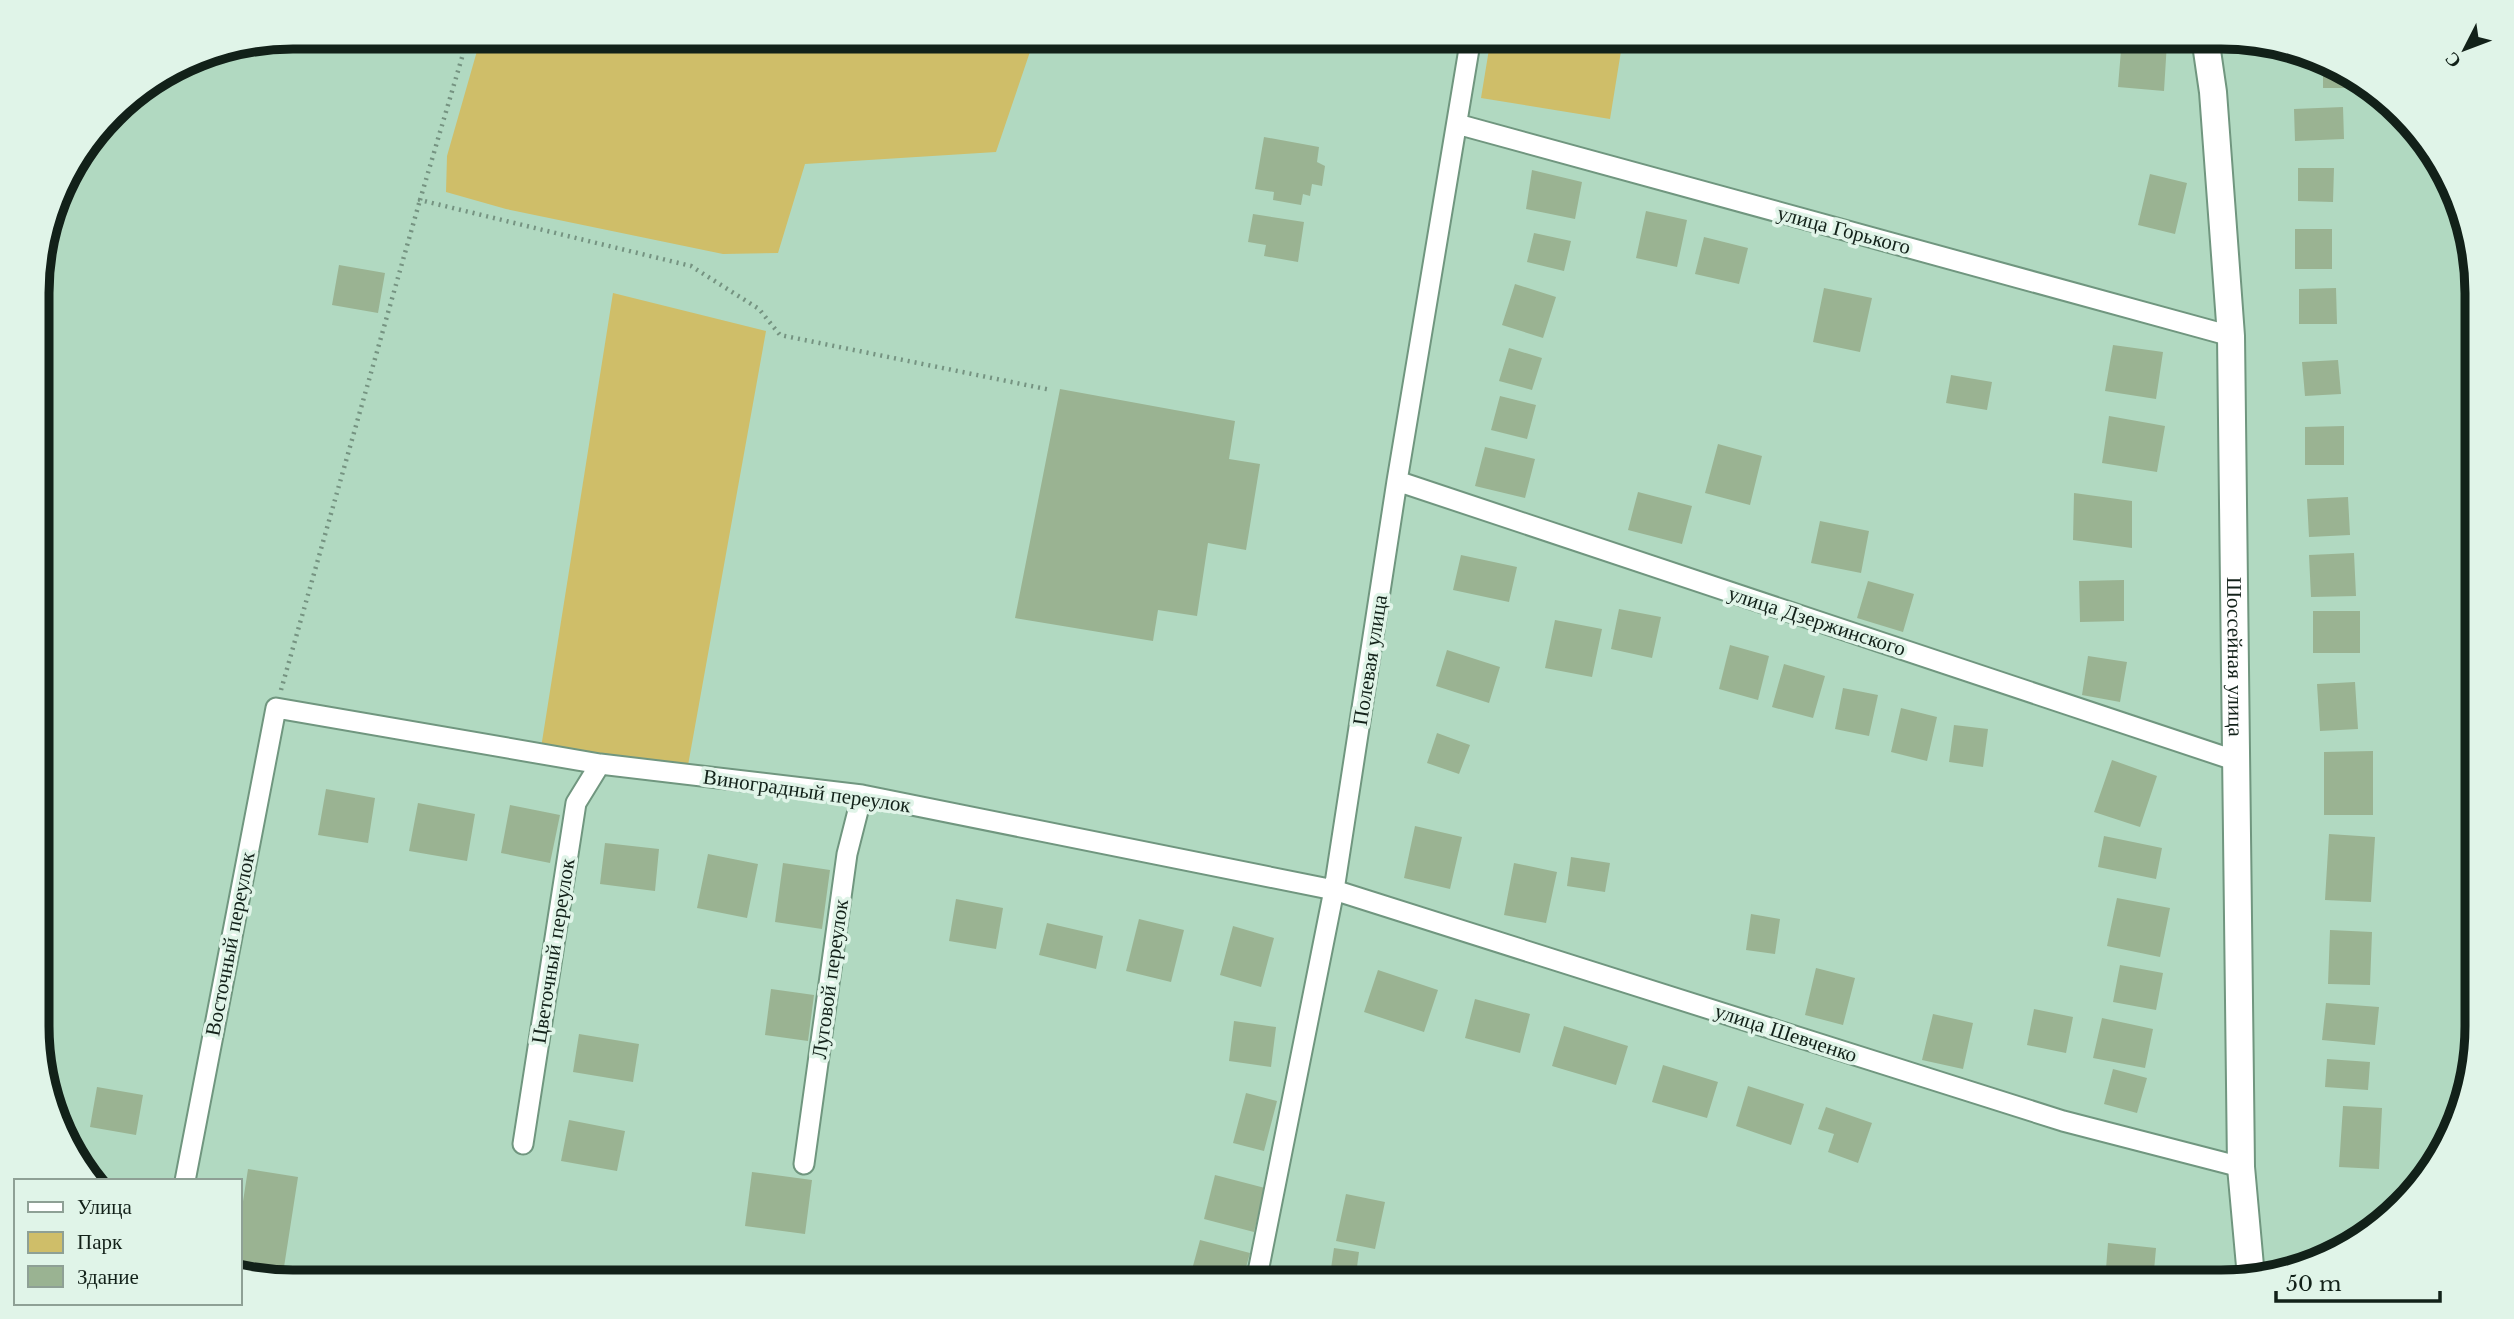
<svg xmlns="http://www.w3.org/2000/svg" width="2514" height="1319" font-family="'Libre Baskerville',serif">
<style>
.green{fill:#cfbe69}
.building{fill:#9ab392}
.lines{fill:none;stroke-linecap:round;stroke-linejoin:round}
.street-casing{stroke:#70967f;stroke-width:23}
.secondary-casing{stroke:#70967f;stroke-width:30}
.path{stroke:#759381;stroke-width:4.5;stroke-dasharray:2 5;stroke-linecap:butt}
.street{stroke:#fff;stroke-width:19}
.secondary{stroke:#fff;stroke-width:26}
.labels{text-anchor:middle;stroke-width:7;stroke-linejoin:round;paint-order:stroke}
.street-label{font-size:21px;fill:#122119;stroke:#e0f4e8}
.rim{fill:none;stroke:#122119;stroke-width:9}
</style>
<rect width="100%" height="100%" fill="#b1d9c1"/>
<path class="green" d="M481,37H1035L996,152L805,164L778,253L723,254L506,209L446,192L447,156Z
M1491,37H1538L1621,51L1610,119L1481,98Z
M613,293L766,331L687,771L541,748Z"/>
<path class="building" d="M2122,38L2167,42L2164,91L2118,87Z
M2323,61L2335,63L2362,88H2323Z
M2343,107L2344,139L2295,141L2294,109Z
M1264,137L1319,147L1317,162L1325,166L1322,186L1312,184L1310,196L1303,194L1301,205L1273,200L1274,192L1255,189Z
M2298,168H2334L2333,202L2298,201Z
M1532,170L1582,182L1575,219L1526,209Z
M2150,174L2187,183L2175,234L2138,225Z
M1646,211L1687,220L1677,267L1636,258Z
M1253,214L1304,222L1298,262L1264,256L1266,245L1248,242Z
M2295,229H2332V269H2295Z
M1534,233L1571,241L1564,271L1527,262Z
M1704,237L1748,248L1739,284L1695,274Z
M339,265L385,273L378,313L332,305Z
M1515,284L1556,297L1543,338L1502,325Z
M1824,288L1872,298L1860,352L1813,342Z
M2336,288L2337,324H2299V289Z
M2113,345L2163,352L2156,399L2105,391Z
M1509,348L1542,358L1532,390L1499,381Z
M2338,360L2341,394L2305,396L2302,362Z
M1951,375L1992,382L1987,410L1946,403Z
M1060,389L1235,421L1229,459L1260,464L1246,550L1208,543L1197,616L1158,610L1153,641L1015,618Z
M1500,396L1536,405L1527,439L1491,430Z
M2109,416L2165,426L2157,472L2102,463Z
M2344,426V465H2305V427Z
M1718,444L1762,456L1750,505L1705,493Z
M1485,447L1535,459L1525,498L1475,486Z
M1638,492L1692,506L1682,544L1628,530Z
M2074,493L2132,501V548L2073,540Z
M2348,497L2350,535L2309,537L2307,499Z
M1820,521L1869,531L1861,573L1811,563Z
M2354,553L2356,596L2311,597L2309,555Z
M1461,555L1517,567L1509,602L1453,590Z
M2124,580V621L2080,622L2079,581Z
M1868,581L1914,594L1903,632L1857,618Z
M1619,609L1661,617L1652,658L1611,649Z
M2313,611H2360V653H2313Z
M1555,620L1602,629L1592,677L1545,668Z
M1730,645L1769,656L1758,700L1719,689Z
M1447,650L1500,667L1489,703L1436,686Z
M2088,656L2127,662L2120,702L2082,695Z
M1784,664L1825,676L1813,718L1772,707Z
M2355,682L2358,729L2320,731L2317,684Z
M1843,688L1878,695L1869,736L1835,729Z
M1901,708L1937,717L1927,761L1891,752Z
M1954,725L1988,729L1983,767L1949,762Z
M1437,733L1470,745L1459,774L1427,763Z
M2373,751V815H2324V752Z
M2112,760L2157,776L2140,827L2094,812Z
M326,789L375,798L368,843L318,835Z
M418,803L475,814L467,861L409,851Z
M510,805L560,815L550,863L501,853Z
M1415,826L1462,837L1450,889L1404,878Z
M2329,834L2375,837L2371,902L2325,900Z
M2104,836L2162,848L2156,879L2098,867Z
M605,843L659,849L655,891L600,884Z
M708,854L758,864L747,918L697,908Z
M1571,857L1610,863L1605,892L1567,886Z
M783,863L830,870L822,929L775,922Z
M1514,863L1557,872L1546,923L1504,915Z
M2117,898L2170,908L2160,957L2107,946Z
M956,899L1003,908L996,949L949,941Z
M1751,914L1780,919L1775,954L1746,950Z
M1139,919L1184,930L1171,982L1126,971Z
M1047,923L1103,936L1096,969L1039,955Z
M1233,926L1274,938L1261,987L1220,975Z
M2330,930L2372,932L2370,985L2328,984Z
M2120,965L2163,973L2156,1010L2113,1002Z
M1816,968L1855,978L1843,1025L1805,1015Z
M1378,970L1438,990L1424,1032L1364,1012Z
M771,989L814,995L808,1041L765,1035Z
M1475,999L1530,1014L1520,1053L1465,1038Z
M2326,1003L2379,1007L2375,1045L2322,1040Z
M2034,1009L2073,1017L2066,1053L2027,1045Z
M1933,1014L1973,1023L1963,1069L1922,1060Z
M2102,1018L2153,1029L2145,1068L2093,1058Z
M1234,1021L1276,1027L1271,1067L1229,1061Z
M1564,1026L1628,1046L1616,1085L1552,1066Z
M579,1034L639,1044L633,1082L573,1072Z
M2327,1059L2370,1062L2368,1090L2325,1087Z
M1663,1065L1718,1082L1707,1118L1652,1102Z
M2113,1069L2147,1078L2137,1113L2104,1104Z
M1748,1086L1804,1104L1791,1145L1736,1126Z
M97,1087L143,1095L136,1135L90,1127Z
M1246,1093L1277,1101L1264,1151L1233,1143Z
M2452,1098L2460,1101L2451,1138L2437,1131Z
M2343,1106L2382,1108L2379,1169L2339,1167Z
M1826,1107L1872,1123L1858,1163L1828,1152L1834,1134L1818,1129Z
M569,1120L625,1131L617,1171L561,1161Z
M248,1169L298,1177L282,1280L240,1270V1221Z
M752,1172L812,1180L805,1234L745,1226Z
M1215,1175L1265,1188L1254,1232L1204,1219Z
M1346,1194L1385,1202L1375,1249L1336,1241Z
M1200,1240L1250,1253L1242,1282H1210L1190,1277Z
M2108,1243L2156,1248L2153,1282H2105Z
M1334,1248L1359,1252L1357,1267L1373,1270L1371,1282H1329Z"/>
<g class="lines">
<g class="street-casing">
<path id="street" d="M1457,124L2231,336
M1397,481L2237,761
M523,1144L576,803L600,764
M804,1164L847,854L862,795
M185,1181L276,708L600,764L862,795L1334,890L2063,1121L2241,1167
M1256,1282L1334,890L1397,481L1471,37"/>
</g>
<g class="secondary-casing">
<g id="secondary">
<path id="s1" d="M2205,37L2213,92L2231,336L2241,1167L2251,1277"/>
</g>
</g>
<path class="path" d="M468,37L420,200L691,266L759,309L780,335L1051,390
M281,690L420,200"/>
<use href="#street" class="street"/>
<use href="#secondary" class="secondary"/>
</g>
<g class="labels">
<g class="street-label">
<text transform="translate(1844 230) rotate(15)" y="7">улица Горького</text>
<text transform="translate(1817 621) rotate(18)" y="7">улица Дзержинского</text>
<text dy="7" stroke="none"><textPath href="#s1" startOffset="621">Шоссейная улица</textPath></text>
<text transform="translate(1370 660) rotate(-81)" y="7">Полевая улица</text>
<text transform="translate(807 791) rotate(8)" y="7">Виноградный переулок</text>
<text transform="translate(230 944) rotate(-79)" y="7">Восточный переулок</text>
<text transform="translate(553 951) rotate(-81)" y="7">Цветочный переулок</text>
<text transform="translate(830 979) rotate(-82)" y="7">Луговой переулок</text>
<text transform="translate(1786 1033) rotate(18)" y="7">улица Шевченко</text>
</g>
</g>
<path d="M0 0H2514V1319H0ZM293 49H2221A244 244 0 0 1 2465 293V1026A244 244 0 0 1 2221 1270H293A244 244 0 0 1 49 1026V293A244 244 0 0 1 293 49Z" fill="#e0f4e8" fill-rule="evenodd"/>
<path class="rim" d="M293 49H2221A244 244 0 0 1 2465 293V1026A244 244 0 0 1 2221 1270H293A244 244 0 0 1 49 1026V293A244 244 0 0 1 293 49Z"/>
<rect x="14" y="1179" width="228" height="126" fill="#e0f4e8" stroke="#8ea095" stroke-width="2"/>
<rect x="28" y="1202" width="35" height="10" fill="#ffffff" stroke="#8ea095" stroke-width="2"/>
<text x="77" y="1214" font-size="21" fill="#122119">Улица</text>
<rect x="28" y="1232" width="35" height="21" fill="#cfbe69" stroke="#8ea095" stroke-width="2"/>
<text x="77" y="1249" font-size="21" fill="#122119">Парк</text>
<rect x="28" y="1266" width="35" height="21" fill="#9ab392" stroke="#8ea095" stroke-width="2"/>
<text x="77" y="1284" font-size="21" fill="#122119">Здание</text>
<g transform="translate(2465 49) rotate(228)" stroke="#e0f4e8" stroke-width="5" paint-order="stroke">
<path d="M0-5L12 26L0 18L-12 26Z" fill="#122119"/>
<text y="-10" font-size="19" font-weight="bold" text-anchor="middle" fill="#122119">С</text>
</g>
<path d="M2276 1291v10h164v-10" fill="none" stroke="#122119" stroke-width="3.5"/>
<text x="2286" y="1291" font-size="21" fill="#122119" stroke="#e0f4e8" stroke-width="5" paint-order="stroke">50 m</text>
</svg>
